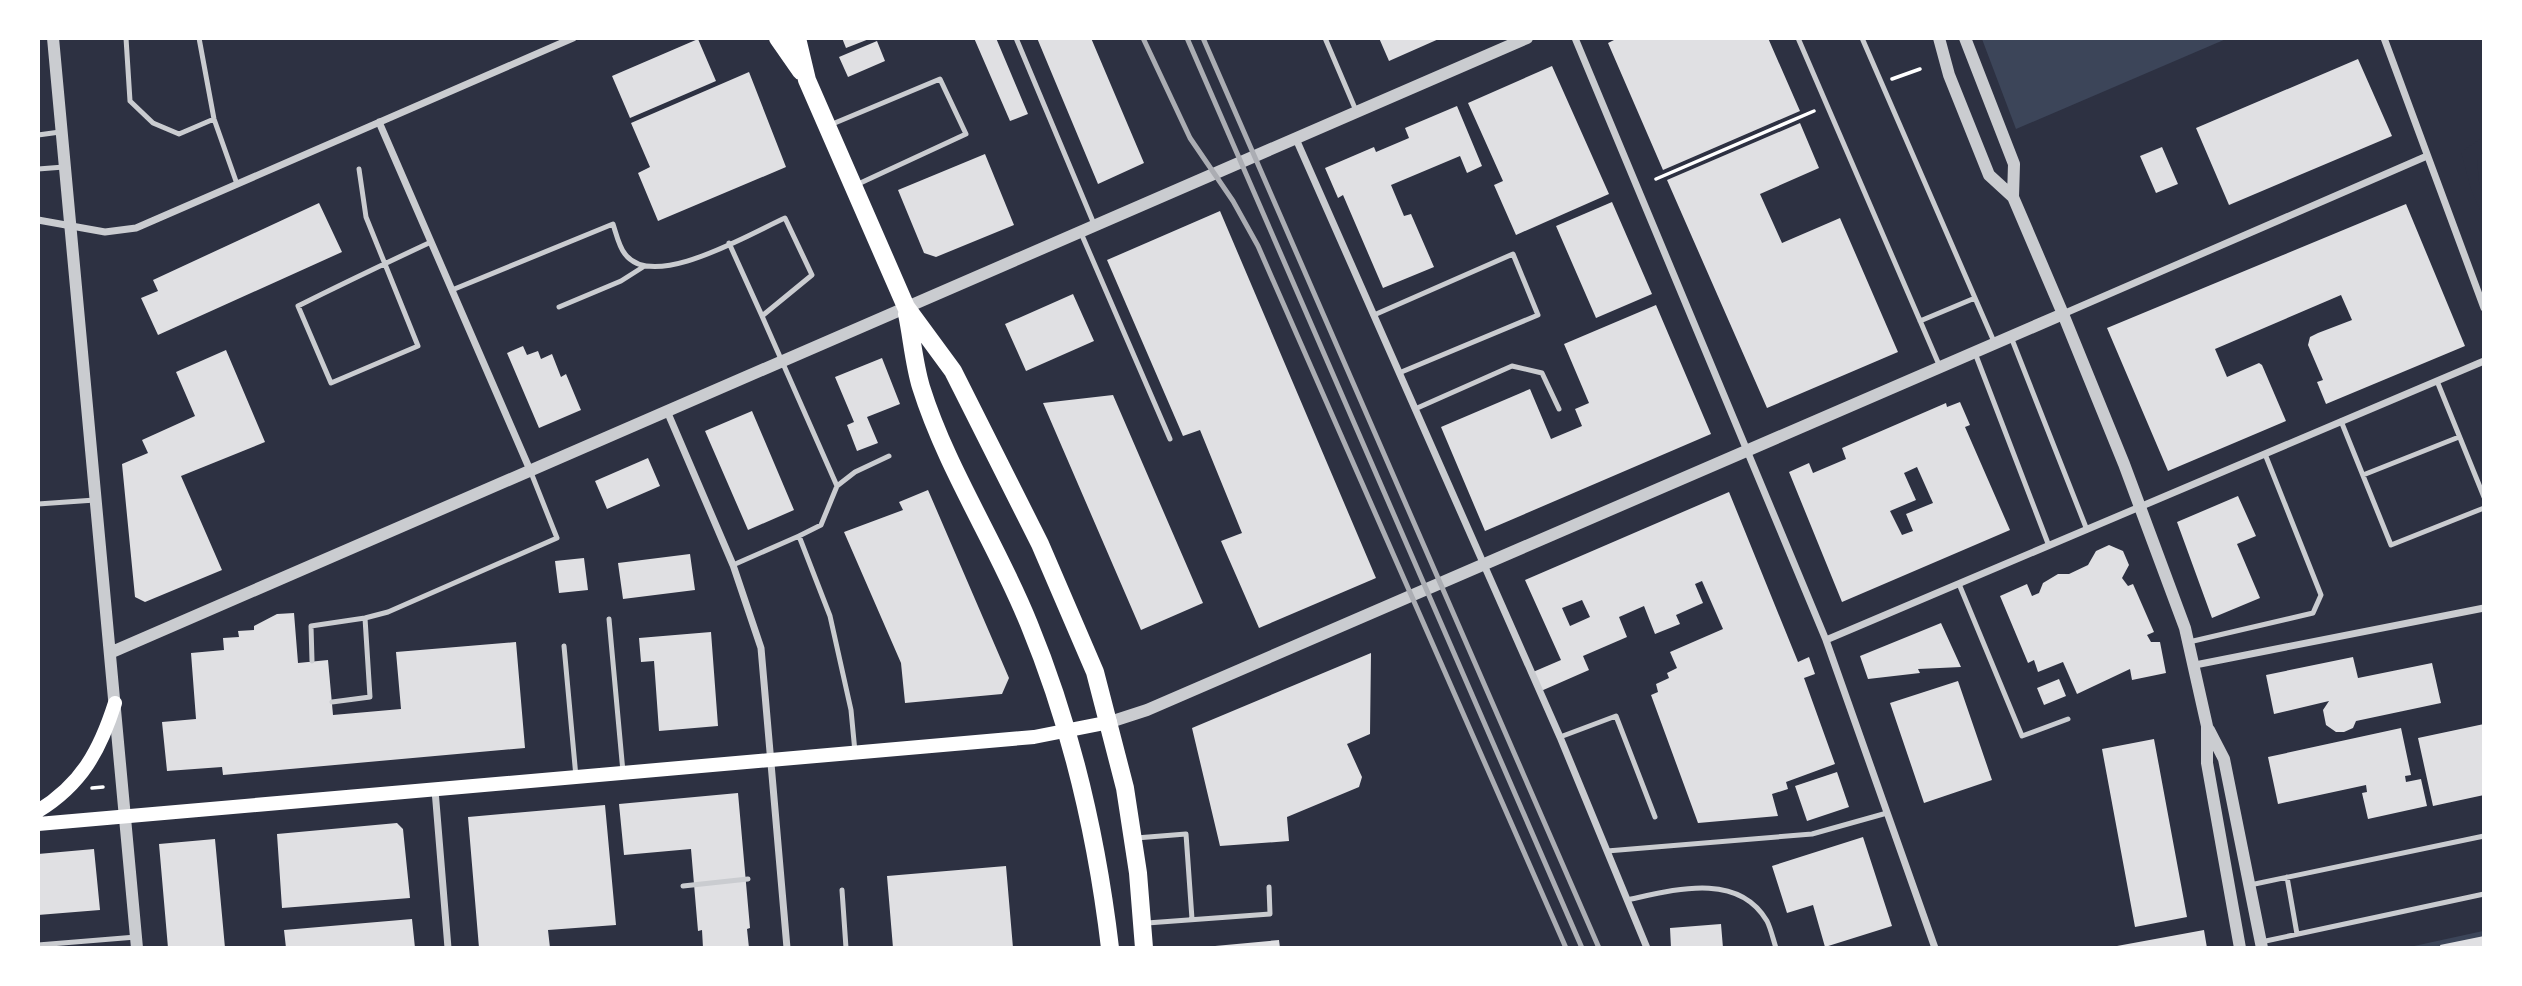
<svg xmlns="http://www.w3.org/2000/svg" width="2522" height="986" font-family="'Sofia Sans Condensed',sans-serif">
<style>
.green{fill:#3c4559}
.pier{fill:#2d3142}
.building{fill:#e0e0e3;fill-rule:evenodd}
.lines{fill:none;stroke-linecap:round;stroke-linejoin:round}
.path{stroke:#fff;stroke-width:3.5}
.service{stroke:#caccd0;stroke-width:5}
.minor{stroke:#caccd0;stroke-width:7}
.tertiary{stroke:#caccd0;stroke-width:12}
.secondary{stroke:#fff;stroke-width:14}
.primary{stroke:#fff;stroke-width:18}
.rail{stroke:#abadb3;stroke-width:5}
</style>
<rect width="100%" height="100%" fill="#2d3142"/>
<path class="green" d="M1982,39H2226L2016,129Z
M2483,931V947L2405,948Z"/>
<path class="pier" d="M2483,137V154L2477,159L2479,182L2483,194V217L2471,189L2461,152Z"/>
<path class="building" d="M842,38H869V39L846,48Z
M974,38H996L1028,114L1010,121Z
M1037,38H1091L1144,163L1098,184Z
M1379,38H1441L1389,61Z
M1618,38H1768L1800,111L1663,170L1608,43Z
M698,39L716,81L630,118L612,76Z
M877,41L885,61L848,77L839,57Z
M2358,59L2392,136L2229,205L2196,128Z
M1552,66L1609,194L1516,235L1494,185L1503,181L1468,103Z
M749,72L786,167L658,221L638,173L650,167L631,123Z
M1457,106L1482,166L1467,173L1460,156L1391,185L1404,216L1411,214L1434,267L1383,288L1343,195L1338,198L1325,168L1374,147L1376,152L1409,138L1405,128Z
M1800,123L1819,168L1760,194L1782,243L1840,218L1898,352L1767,408L1667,180Z
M2162,147L2178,184L2156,193L2140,156Z
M985,154L1014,225L936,257L924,253L898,190Z
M1612,202L1652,294L1596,318L1556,226Z
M319,203L342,252L158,335L141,298L158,291L153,280Z
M2406,204L2465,346L2326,404L2317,382L2323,380L2308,345L2310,337L2318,333L2352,320L2341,295L2215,349L2227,377L2259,363L2262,365L2286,421L2168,471L2107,328Z
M1220,211L1376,578L1259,628L1221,541L1242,533L1200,430L1183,436L1107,260Z
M1073,294L1094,341L1026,371L1005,324Z
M1656,305L1711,434L1485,531L1441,427L1530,389L1551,439L1582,426L1575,409L1589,403L1564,344Z
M523,346L527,355L538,351L541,359L552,354L561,377L566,374L581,410L539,428L507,353Z
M226,350L265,442L181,476L222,570L145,602L135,597L122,464L148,453L142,440L195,416L176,372Z
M882,358L900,404L867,417L878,443L857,451L847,425L854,422L835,377Z
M1113,395L1203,603L1141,630L1043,403Z
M1960,402L1970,425L1965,427L2010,530L1842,602L1789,472L1809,463L1813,473L1846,459L1842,448L1946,403L1947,407ZM1917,467L1933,503L1906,514L1913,531L1902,535L1890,511L1916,500L1904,473Z
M752,411L794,510L748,530L705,431Z
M648,458L660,486L607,509L595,481Z
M928,490L1009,678L1002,694L905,703L901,663L844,532L903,510L899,502Z
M1729,492L1798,662L1809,657L1815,674L1804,678L1835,764L1786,782L1788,789L1772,794L1778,816L1698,823L1651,695L1658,692L1656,684L1669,678L1667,673L1677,668L1670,652L1723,629L1702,581L1695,584L1703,603L1676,615L1680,624L1655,634L1644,606L1619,617L1627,637L1583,656L1589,670L1541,691L1533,672L1561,660L1525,580ZM1582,600L1590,617L1570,626L1562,608Z
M2238,496L2256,536L2237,544L2260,598L2212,618L2177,522Z
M2109,545L2123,551L2129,565L2122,578L2128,586L2133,584L2154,632L2147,635L2151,642H2160L2166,673L2132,680L2130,669L2077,694L2063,662L2038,672L2034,660L2028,663L2000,596L2027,584L2032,596L2039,593L2043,583L2058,574H2069L2088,565L2096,551Z
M690,554L695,590L623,599L618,563Z
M584,558L588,590L559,593L555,561Z
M294,613L298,663L328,660L333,715L401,709L396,652L516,642L525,748L223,775L222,767L167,771L162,722L196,719L191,653L224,650L223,638L239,637L238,631L254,630V626L277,614Z
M1941,623L1961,667L1918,669L1920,673L1868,679L1860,656Z
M711,632L718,726L659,731L654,661L641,662L639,638Z
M1371,653L1370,734L1347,744L1362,777L1359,787L1287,817L1289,841L1220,846L1192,728Z
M2353,657L2358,678L2432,663L2441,703L2356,721L2353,728L2344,732H2336L2326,725L2323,710L2329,701L2274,714L2266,675Z
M2059,679L2066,696L2044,705L2037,688Z
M1958,681L1992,780L1924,803L1890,703Z
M2484,724V795L2433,806L2418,738Z
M2401,728L2411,775L2405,776L2406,782L2421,779L2427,806L2368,819L2362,793L2367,792L2366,785L2278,804L2268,757Z
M2154,739L2187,917L2135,927L2102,749Z
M1837,772L1849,807L1807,821L1795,786Z
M738,793L750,928L747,929L749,948H703L702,930L698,931L691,849L624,855L619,804Z
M605,805L616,925L548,930L550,948H479L468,817Z
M397,823L403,829L410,898L282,908L277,834Z
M1863,837L1892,926L1825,947L1813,905L1787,913L1772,866Z
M215,839L225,948H168L159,844Z
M94,849L100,910L38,915V854Z
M1006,866L1013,948H893L887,876Z
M412,919L415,948H286L284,930Z
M1721,924L1723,948H1671L1670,928Z
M2204,930L2207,948H2117V946Z
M2484,936V948H2441L2440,945Z
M1279,940L1280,948H1215V946Z"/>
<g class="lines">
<path class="path" d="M1892,79L1920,69
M1656,179L1814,111
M92,788L103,787"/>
<path class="service" d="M126,38L130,101L153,123L179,134L214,119
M199,38L214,119L237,184
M1016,38L1094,224
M1325,38L1357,113
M1798,38L1940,367
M1862,38L1995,344
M830,125L940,79L966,134L856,185
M38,135L60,132
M38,169L64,167
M359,169L366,217L418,346L331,383L298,306C342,284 386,263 431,242
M1081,233L1170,439
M729,243L762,316
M452,290L613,224C616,233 619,247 625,254C653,292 751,233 785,218L812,275L762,316L837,486L821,525L799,536
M559,307L621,281L643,267
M1374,315L1513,254L1538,315L1399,373
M1920,321L1975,298
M2011,337L2087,530
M1975,353L2049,546
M2437,381L2484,497
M1415,409L1512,366L1542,373L1559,409
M2341,421L2391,545L2484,508
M2363,475L2459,437
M837,486L855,472L889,456
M38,504L95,500
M733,565L799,536L830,616L851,710L855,752
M1959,584L2022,736L2068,719
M609,619L623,772
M2189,642L2313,613L2321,595L2265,454
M564,646L576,777
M312,661L311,626L365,618L388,612L557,538L530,470
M332,702L370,697L365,618
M1560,737L1616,716L1655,817
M1136,838L1186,834L1192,919
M1607,851L1812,834L1887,813
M2287,877L2297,934
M2250,885L2484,836
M683,886L748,879
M842,890L846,948
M1627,900C1673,890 1738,871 1767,921C1771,929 1773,939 1776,948
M1147,923L1270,914L1269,887
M2261,942L2484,894
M38,945L136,937"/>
<path class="minor" d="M1575,38L1826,640L1935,948
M2384,38L2484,308
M379,122L530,470
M1296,139L1560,737L1647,948
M38,220L105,232L136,228L573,38
M2063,314L2427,156
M667,411L733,565L761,648L787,948
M1826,640L2484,361
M2195,665L2484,608
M435,790L448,948"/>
<path class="tertiary" d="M53,38L137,948
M1939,38L1949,75L1989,175L2013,197L2063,314L2124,464L2185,628L2207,726V763L2240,948
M1965,38L2014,164L2013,197
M112,652L1527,38
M1110,722L1147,710L2063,314
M2209,730L2224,759L2262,948"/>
<path class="secondary" d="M38,811C82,784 100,750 115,703
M38,824L1034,737L1110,722"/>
<path class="primary" d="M778,38L801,71
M797,38L807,80L906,307L953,371L1040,544L1095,672L1125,788L1138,873L1144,948
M907,314C912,338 914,364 921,387C947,470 997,544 1029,624C1071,726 1097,838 1110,948"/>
<path class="rail" d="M1143,38L1190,138L1233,201L1258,246L1566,948
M1187,38L1582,948
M1203,38L1599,948"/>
</g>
<rect width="2522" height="986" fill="none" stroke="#ffffff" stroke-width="80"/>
</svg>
